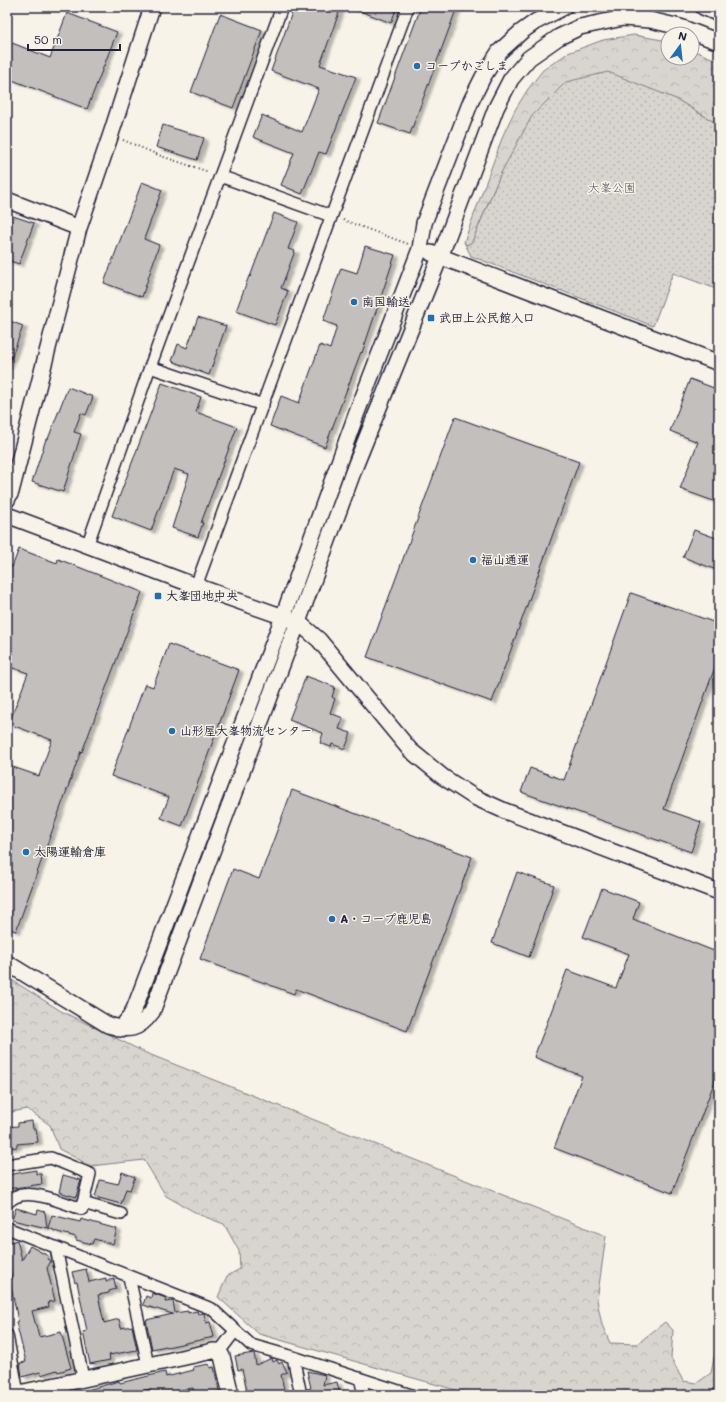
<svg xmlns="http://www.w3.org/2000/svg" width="726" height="1402" font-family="Mali,'Klee One',sans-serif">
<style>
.forest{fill:url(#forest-crowns);stroke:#7d7c85}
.park{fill:url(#park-dots);stroke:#7d7c85}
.building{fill:#c2bfbd;stroke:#22223b;filter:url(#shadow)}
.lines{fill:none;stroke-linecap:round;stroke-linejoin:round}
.street-casing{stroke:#22223b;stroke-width:14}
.secondary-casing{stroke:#22223b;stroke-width:18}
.path{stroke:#22223b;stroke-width:2;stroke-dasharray:1 3;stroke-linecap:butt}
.street{stroke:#f7f3e8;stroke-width:11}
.secondary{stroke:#f7f3e8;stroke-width:15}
.poi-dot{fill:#1f6fb2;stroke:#f7f3e8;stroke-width:1.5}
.labels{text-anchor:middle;stroke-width:3;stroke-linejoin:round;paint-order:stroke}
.poi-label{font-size:12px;font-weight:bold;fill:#22223b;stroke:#f7f3e8;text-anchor:start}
.park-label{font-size:12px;fill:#504f60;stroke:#f7f3e8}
</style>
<defs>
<pattern id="forest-crowns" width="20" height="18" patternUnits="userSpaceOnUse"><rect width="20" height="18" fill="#d8d5cf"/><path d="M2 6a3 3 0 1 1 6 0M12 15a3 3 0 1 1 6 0" fill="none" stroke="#b9b7b3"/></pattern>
<pattern id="park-dots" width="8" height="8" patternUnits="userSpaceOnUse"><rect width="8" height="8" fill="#d8d5cf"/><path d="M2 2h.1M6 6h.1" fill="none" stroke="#b9b7b3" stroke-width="1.8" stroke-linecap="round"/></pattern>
<filter id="shadow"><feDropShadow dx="4.5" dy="2.5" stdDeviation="1" flood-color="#0004"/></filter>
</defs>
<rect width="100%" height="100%" fill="#f7f3e8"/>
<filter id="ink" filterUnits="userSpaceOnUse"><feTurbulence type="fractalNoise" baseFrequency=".025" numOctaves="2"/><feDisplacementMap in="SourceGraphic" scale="8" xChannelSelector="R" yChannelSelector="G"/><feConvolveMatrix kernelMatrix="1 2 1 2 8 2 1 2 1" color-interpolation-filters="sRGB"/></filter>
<g filter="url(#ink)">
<path class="forest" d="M634,35L668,41V58H692V50L719,61V125L676,99L501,173L472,242L467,245L464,242L504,133L515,110L528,89L543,70L568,53L603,40Z
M7,977L61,1011L146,1053L606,1236L597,1300L602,1325L610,1343L637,1344L665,1322L673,1330L671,1358L683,1381L697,1383L711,1373L719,1333V1390L691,1395H473L259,1334L218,1297L227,1276L240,1269L239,1251L224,1224L200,1215L166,1196L144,1160L91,1166L59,1149L50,1125L27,1109L7,1113Z"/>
<path class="park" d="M608,72L676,99L719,125V290L673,273L653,326L471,256L464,242L467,245L472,242L501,173L532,116L566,82Z"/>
<path class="building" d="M294,7H341L320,65L356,77L326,154L319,152L302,194L281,185L294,153L253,137L262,115L302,132L319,89L271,71Z
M350,7H397L391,23Z
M421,7H447L456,10L410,134L378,123Z
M67,13L117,32L87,109L7,78V41L50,58Z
M220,14L262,30L233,108L191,92Z
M163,125L204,138L197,160L156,147Z
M142,182L162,190L144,239L159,245L142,297L104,283Z
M274,213L298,222L288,249L295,251L281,288L288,291L275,325L236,311L249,276L250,277Z
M7,214L34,223L19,264L7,260Z
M365,246L395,255L362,353L361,352L325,447L270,426L281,396L299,403L320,345L330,349L337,326L323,321L341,268L357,273Z
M198,317L226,326L209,375L172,361L178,344L187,348Z
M7,320L23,326L8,367H7Z
M690,379L719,390V503L680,489L698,442L670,431Z
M162,383L201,397L196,412L237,427L201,523H203L198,537L172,528L189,474L174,469L151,531L112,516Z
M68,387L93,397L86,415L81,413L74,432L81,434L63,492L32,482L46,439H48Z
M455,417L579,462L492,702L367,657Z
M694,530L719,539V571L683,557Z
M19,549L57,563L58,559L142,592L82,752L81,751L16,931L7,928V765L39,776L52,740L9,724L28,673L7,666V565L12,567Z
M631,593L719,624V656L664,809L701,822L691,852L521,792L530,768L564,780Z
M169,644L239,670L182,826L161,818L169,797L111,776L145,684L153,687Z
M306,676L335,687L332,697L335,699L330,713L343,718L339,729L351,733L345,749L332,744L331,747L320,743L323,733L289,720Z
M292,790L472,857L407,1031L296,989L294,994L200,959L233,869L259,879Z
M517,872L554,885L529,957L492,943Z
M602,888L639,902L633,919L719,953V1070L672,1193L554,1148L582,1076L534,1057L567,970L616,988L629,954L583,937Z
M32,1121L33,1129H36L38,1142L17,1144V1147L7,1148V1127L18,1126V1123Z
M36,1170V1174H41L42,1184L7,1189V1175Z
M122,1172L135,1177L130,1190L126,1189L121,1204L95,1197L100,1180L118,1184Z
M63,1175L81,1180L76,1197L59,1192Z
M16,1208L37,1214L38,1210L45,1212L47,1228L12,1220Z
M52,1215L80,1222L81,1219L117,1229L113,1244L94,1239L92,1244L76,1240V1237L54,1231V1230L48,1228Z
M17,1240L22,1260L30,1246L48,1256L47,1259L51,1261L47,1268L55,1301L48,1302L49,1307L32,1311L39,1337L61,1332L71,1368L58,1372L57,1370L41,1375L40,1372L22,1377L20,1363L26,1362L16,1322L18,1321L10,1280L12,1279L7,1257V1243Z
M86,1269L89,1282L106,1278V1281L114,1279L116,1289L109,1291V1293L98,1295L104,1323L119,1319L121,1328L132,1326L137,1350L109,1355L110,1360L90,1364L83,1332L87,1331L77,1282L75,1283L72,1272Z
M152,1293L166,1298L165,1302L173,1301L175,1313L188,1311V1313L197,1311L198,1314L204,1313L206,1323L210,1322L214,1337L167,1347L166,1346L152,1349L146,1320L173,1314L143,1305L146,1296L151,1298Z
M254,1353L256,1365L272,1358L273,1362L277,1360L279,1364L282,1362L287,1372L281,1375L285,1395H248L242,1369L238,1370L235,1356Z
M209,1364L210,1368L214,1367L220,1395H195L193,1388L154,1395H151L150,1389L121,1395H80V1392L119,1381L120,1383L165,1372L166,1377L194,1370L193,1367Z
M307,1371L325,1375L323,1385L337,1382L340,1395H308L307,1389L311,1388Z"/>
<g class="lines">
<g class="street-casing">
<path id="street" d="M220,176L331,216
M150,367L263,405
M87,546L150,367L282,7
M196,586L408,7
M7,1165L51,1158L90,1174L83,1203
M7,1203C9,1201 12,1199 15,1197C33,1189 64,1203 82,1209L83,1203L121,1214
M7,1228L212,1309L251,1345L293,1357L411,1395
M56,1248L83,1378
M129,1277L148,1365
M7,1335L18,1393
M219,1352L235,1331
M293,1357L301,1395
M360,1378L364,1395"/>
</g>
<g class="secondary-casing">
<path id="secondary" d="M703,7L719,14
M7,200L79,228
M431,253L719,363
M7,500L11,492L79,228L111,134L152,7
M7,515L196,586L298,622L319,640L410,750L443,777L474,797L505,811L719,892
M7,963L108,1025C129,1031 138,1031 152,1012L298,622L356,464L440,257L496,108L511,79L529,58L559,37L580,27L623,18L650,20L680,27L719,42
M120,1029L130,1017L135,1007L283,617L356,415L420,249L424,223L471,101L483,77L499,52L521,32L535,22L564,7
M10,1395L213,1351H217L222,1356L231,1395"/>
</g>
<path class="path" d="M123,140L161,156L209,172
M343,220L408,244"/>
<use href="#street" class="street"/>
<use href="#secondary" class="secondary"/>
</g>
</g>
<g class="poi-dot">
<circle cx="417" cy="66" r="4"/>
<circle cx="354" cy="302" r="4"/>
<rect x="427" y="314" width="8" height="8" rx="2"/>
<circle cx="473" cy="560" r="4"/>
<rect x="154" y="592" width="8" height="8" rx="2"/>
<circle cx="172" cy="731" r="4"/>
<circle cx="26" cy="852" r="4"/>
<circle cx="332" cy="919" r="4"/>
</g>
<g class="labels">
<g class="poi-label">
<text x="425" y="70">コープかごしま</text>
<text x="362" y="306">南国輸送</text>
<text x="439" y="322">武田上公民館入口</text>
<text x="481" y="564">福山通運</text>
<text x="166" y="600">大峯団地中央</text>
<text x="180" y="735">山形屋大峯物流センター</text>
<text x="34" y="856">太陽運輸倉庫</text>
<text x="340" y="923">A・コープ鹿児島</text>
</g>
<g class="park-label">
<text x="612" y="192">大峯公園</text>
</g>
</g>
<rect width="726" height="1402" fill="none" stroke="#f7f3e8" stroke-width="24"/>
<rect x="12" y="12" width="702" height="1378" fill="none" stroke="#22223b" stroke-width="1.5" filter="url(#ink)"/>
<g transform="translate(680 46) rotate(15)"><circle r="19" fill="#f7f3e8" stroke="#a29fa3"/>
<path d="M0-3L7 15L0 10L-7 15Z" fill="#1f6fb2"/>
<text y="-6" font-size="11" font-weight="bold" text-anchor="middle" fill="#22223b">N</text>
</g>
<path d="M28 44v6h92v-6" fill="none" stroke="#22223b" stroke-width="2"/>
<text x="34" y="44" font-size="12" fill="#22223b" stroke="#f7f3e8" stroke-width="3" paint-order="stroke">50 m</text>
</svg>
